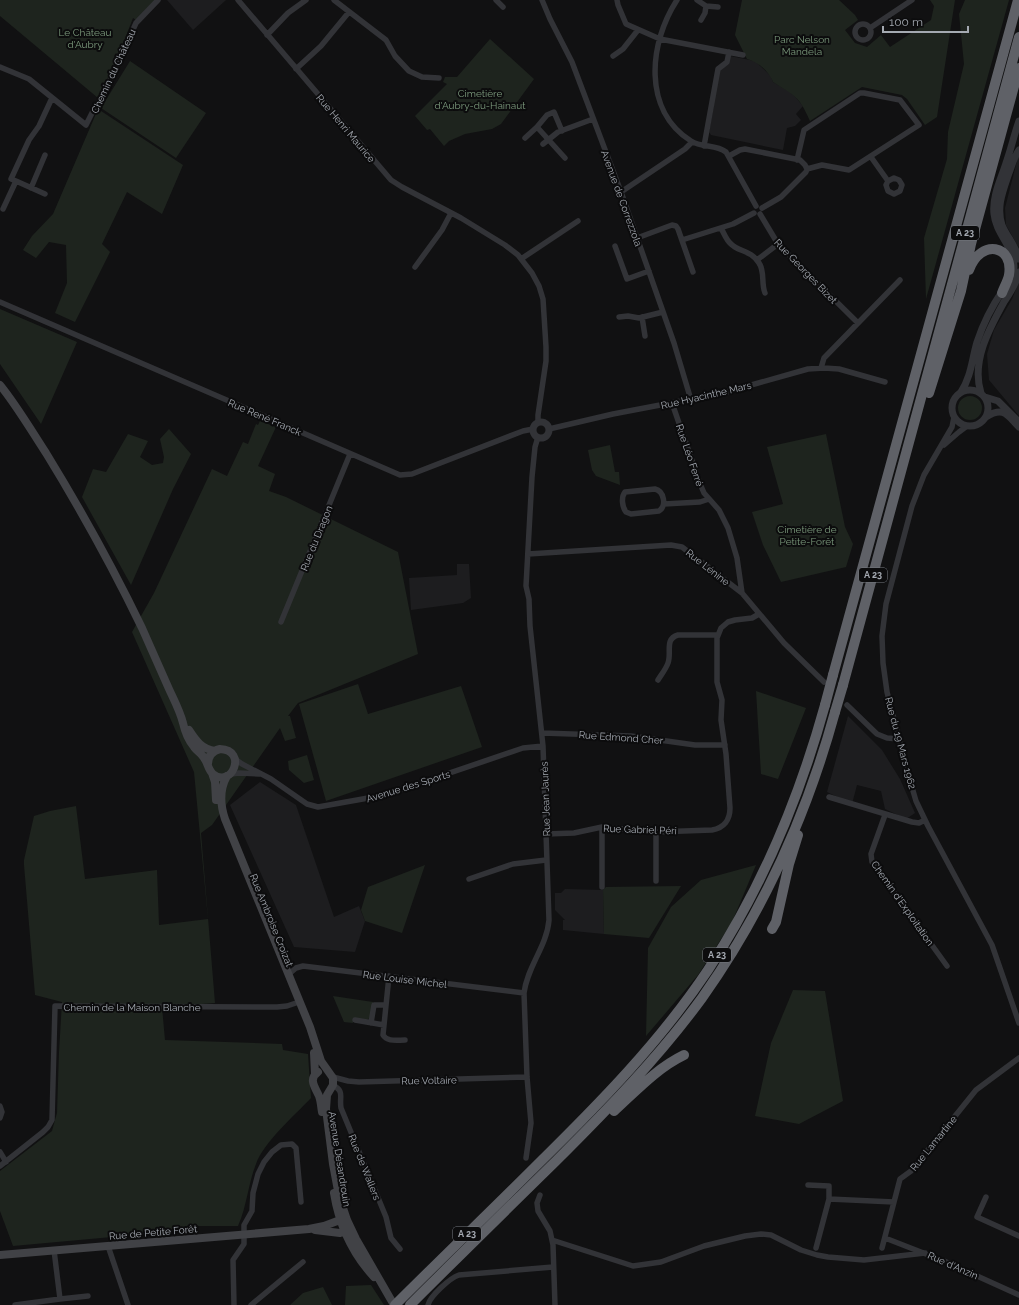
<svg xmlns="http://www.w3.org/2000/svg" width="1019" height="1305" font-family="Raleway,sans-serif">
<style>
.built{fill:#1d1d1f}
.green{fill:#1e241e}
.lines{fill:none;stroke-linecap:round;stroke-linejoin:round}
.minor{stroke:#323337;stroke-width:5.5}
.tertiary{stroke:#323337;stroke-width:7}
.secondary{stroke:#414246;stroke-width:8}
.motorway{stroke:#5f6167;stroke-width:10}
.motorway-bridge{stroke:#5f6167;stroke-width:10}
.labels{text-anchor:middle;stroke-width:4;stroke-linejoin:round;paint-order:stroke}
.shield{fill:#0c0c0d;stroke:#767a80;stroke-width:1}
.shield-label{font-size:9px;font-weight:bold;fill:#a4a9b1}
.park-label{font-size:10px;fill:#7c9a7d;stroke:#0c0c0d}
.street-label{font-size:10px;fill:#a4a9b1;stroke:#0c0c0d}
</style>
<rect width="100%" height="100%" fill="#111112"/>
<path class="built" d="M167,0H226L193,30Z
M730,56L755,61L771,76L773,82L792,93L803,106L796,114L801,120L795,126L787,128L783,150L711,135L709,132L714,105L713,102L719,68L729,64Z
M1018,157H1019V248L1006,225L1005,208Z
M1019,282V416L989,380L987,354L994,330L1012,299Z
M457,564H469L471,598L463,603L411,610L409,578L457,575Z
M848,716L882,750L900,779L915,813L906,819L885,809L881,791L857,785L852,804L827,792Z
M260,782L296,805L334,917L359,906L365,921L355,952L294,947L230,805Z
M565,889L603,890L604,934L563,930V920H565L555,910V893H561Z"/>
<path class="green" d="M0,0H157L136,20L133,18L119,54L98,98L0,16Z
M742,0H839L855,15L858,20L845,30L855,43L867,47L881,35L890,47L931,20L934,6L930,0H955L937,117L925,125L907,99L902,95L862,87L810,121C799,96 795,96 773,82C769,71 758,62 747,59L735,35Z
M965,0H1009L926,299L924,238L947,159L948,132L964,64L959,14Z
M490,39L534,79L501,124L492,129L465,134L449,141L444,146L430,129L427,130L415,116L447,84L443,82L445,77H457Z
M130,61L206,113L176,158L101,108Z
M98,109L183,165L162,214L127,192L102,244L110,252L75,322L55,313L67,283L66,245L49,242L36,258L23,250L32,236L53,214Z
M0,309L77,342L41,424L0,364Z
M958 408a12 12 0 1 1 24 0a12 12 0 1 1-24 0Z
M260,421L276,427L258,466L275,474L269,491L286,497L398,552L418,654L298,703L288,716H290L296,738L285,741L280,728L212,825L201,833L215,1003L162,1007L165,1040L282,1044L283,1050L308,1054L311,1098C294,1116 264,1142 256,1164C248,1184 247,1206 238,1226H191L189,1230L13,1246L0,1211V1171L52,1131L57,1113L59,1052L62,1002L35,995L24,865V860L34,816L50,811L76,806L85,879L157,870L159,925L208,919L194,772L132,632L154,593L212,469L227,476L243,442L248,444L256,424L258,425Z
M169,429L191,454L173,489L131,585L82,497L93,469L106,472L128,434L148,441L140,457L152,465L163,463L164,457L160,439Z
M826,434L845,527L853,544L846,567L781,582L763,545L752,512L783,504L767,447Z
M610,445L615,472H619L620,485L596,476L592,470L588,450Z
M358,684L368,714L461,686L482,747L326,801L299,704Z
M756,691L806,708L778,779L761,774Z
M307,755L314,780L304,783L289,770L288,761Z
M425,865L402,933L365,921L361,910L368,887Z
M756,865L732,922L698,975L646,1036L648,948L671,907L701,880Z
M681,886L649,938L604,934L603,890L606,887Z
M793,990L825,991L843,1101L799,1124L755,1116L771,1043Z
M333,996L373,1002L371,1017L367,1020L353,1019V1023L344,1022Z
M371,1285L384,1305H345L346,1286Z
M323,1287L332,1305H290L303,1293Z"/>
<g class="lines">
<path class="minor" d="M238,0L391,180L402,187L461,218L505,245L518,255L532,273L539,286L543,299L546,347V361L538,415V422
M334,0L386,40L395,56L409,71L422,77L439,78
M496,0L503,7
M542,0L550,19L572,62L621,192L674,343L691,400
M617,0L618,5L626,24L660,39L743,55
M677,0C649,43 642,110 691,141C702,148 716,144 726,152L756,206
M697,0L706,6L718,7
M701,20L705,13L706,6
M855 32a8 8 0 1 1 16 0a8 8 0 1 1-16 0Z
M870,28L912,0
M267,35L288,13L306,0
M613,56L623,49L638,30
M0,67L29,79L86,125L95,107L102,98L136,23L158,0
M296,69L321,46L349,12
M537,127L565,158
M525,138L537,127L547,115L554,112L562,131
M543,144L558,132L593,119
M704,146L718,69L727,62L729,52
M729,156L740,150L745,149L800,160L805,165L807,169
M871,157L888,181L886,185L888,191L894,194L900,191L902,185L899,180L894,178L888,181
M797,160L804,130L860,93H864L900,100L919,125L849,170L822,165L807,169
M16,181L45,194
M31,188L45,155
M621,192L685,149L692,142
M762,208L781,197L806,172L807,169
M3,209L16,181L11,179L29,140L39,126L52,98
M760,214L778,244L858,323
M721,228C724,233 726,240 731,244C739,252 751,250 759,263C765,271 761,284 765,293
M637,238L672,225L676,226L678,229L693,272
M682,240L733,224L754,213
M615,246L627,279L649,271
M521,259L578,221
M757,260L778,244
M415,267L442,230L451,213
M0,302L400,475L412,474L523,431L533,429
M619,317L628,316L639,318L663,312
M642,317L645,336
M821,368L824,358L900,280
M672,403L701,486L704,493L719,510L728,528L737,558L742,593
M954,417L952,427L924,475L912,506L886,604L882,636L883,663L887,692L909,777L916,801L928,826L992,945L1019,1023
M549,429L613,414L723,393L808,369L824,368L839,369L885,382
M944,445L959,432L967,426
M655,489C664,491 667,506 659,511L631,514L626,512C622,507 621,497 625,492Z
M664,504L700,502L709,499
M528,554L671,545L682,547L742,593L784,643L824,682
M281,622L350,454
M658,680C661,675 666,669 668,663C672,653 664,639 678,635H718
M847,705L877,734L887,738L899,739
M542,733L631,736L695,745H725
M235,759L242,764L271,779L307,804L318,807L385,795L523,748L543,746
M231,774L239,773L259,774
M829,797L912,822L919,823L925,820
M885,815L871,854L872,862L947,966
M602,827V887
M656,832V881
M546,834L574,833L602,827L656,832L712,830C724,828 730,820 730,808L726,754L721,720L722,700L717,682V638L721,628L728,622L735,620L752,618L759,614
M469,879L513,864L546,860
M289,974L296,968L303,966L524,993
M389,976L383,1035C387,1042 397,1040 405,1040
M355,1020L384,1025
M371,1023L374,1005H386
M333,1077L348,1081L359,1082L527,1077
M333,1085C345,1092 339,1096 341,1108L386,1217L391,1238L400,1249
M0,1106L2,1112L0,1118
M0,1152L6,1162
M526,1158L531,1123L527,1077L524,993C527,967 547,946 549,920L543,746L530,626L529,599L526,586L532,477L535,447L538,437
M0,1166L43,1132L48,1127L52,1120L55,1006L277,1007L287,1006L296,1003
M808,1185L829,1186V1199L816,1248
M540,1195L537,1203L538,1211L550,1231L553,1245L555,1305
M986,1197L977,1217L1019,1236
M829,1199L894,1202
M885,1238L944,1261L1019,1295
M552,1240L633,1266L661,1262L704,1246L745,1236L761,1234L771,1235L801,1250L817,1255L828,1257L864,1260L925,1253
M108,1246L128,1305
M882,1248L900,1179L911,1171L976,1090L1019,1058
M60,1299L88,1296
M15,1305L60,1299L54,1250
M234,1305L233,1260L244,1244V1225L252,1211L253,1193L258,1174L264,1162L272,1152L281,1145L292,1144L296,1148L301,1202
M251,1305L303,1262
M428,1305C430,1296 450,1278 459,1275L553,1267"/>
<path class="tertiary" d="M1019,150C1014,157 1012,165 1009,173C1003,191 996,207 1002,225C1007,237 1016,246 1019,259
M1013,274C1019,251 996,236 994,214C992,196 1001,179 1006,163C1011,149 1014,135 1019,121
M952 408a18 18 0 1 1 36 0a18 18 0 1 1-36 0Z
M961,392C971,377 972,359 977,342C983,324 992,306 1003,290
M981,393C971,362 989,329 1004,302C1010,293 1017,283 1019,272
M985,397L998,401L1019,422
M986,417C1004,406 1007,415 1019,427
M533 430a8 8 0 1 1 16 0a8 8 0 1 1-16 0Z"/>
<path class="secondary" d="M0,385C17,406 31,430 46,453C81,510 113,568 142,628C151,648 160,669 169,689C174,700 180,711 183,723C185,732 188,740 194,747C197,751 202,754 204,758C208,763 208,770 213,774C232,789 248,750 220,749C212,751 208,756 208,764
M189,730C196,741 202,749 215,751
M212,773L215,782L216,800
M227,776C219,790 220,804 225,819L310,1027L321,1061L333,1078V1085L327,1095L326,1109L333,1164L339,1196L347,1220L356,1239L394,1305
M314,1053L315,1074
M318,1072C308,1079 315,1087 319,1096C321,1101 321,1107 322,1112
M334,1193C339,1224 353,1254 374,1277
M315,1230L340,1233L349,1230
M0,1255L309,1229L324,1226L340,1220H347"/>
<path class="motorway" d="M969,270C981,238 1014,245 1009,275C1008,281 1004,287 1002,293
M929,393L961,291L971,244L1019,68
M833,675L1018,0
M843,685C903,470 960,253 1019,37
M772,929L776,922L789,864L798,835
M614,1111C636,1091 657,1068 684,1055
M395,1305C442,1258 490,1212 537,1165C599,1104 660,1042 708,970C762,888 799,799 825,705
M410,1305C458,1257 507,1209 556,1161C608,1109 659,1057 702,998C763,912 807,814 835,712"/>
<path class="motorway-bridge" d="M825,705L833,675
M835,712L843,685"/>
</g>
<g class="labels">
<g class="shield">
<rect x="951" y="226" width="28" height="14" rx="3"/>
<rect x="859" y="568" width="28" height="14" rx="3"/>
<rect x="703" y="948" width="28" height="14" rx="3"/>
<rect x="453" y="1227" width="28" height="14" rx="3"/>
</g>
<g class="shield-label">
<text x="965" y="236">A 23</text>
<text x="873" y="578">A 23</text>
<text x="717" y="958">A 23</text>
<text x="467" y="1237">A 23</text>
</g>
<g class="park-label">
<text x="85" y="36">Le Château<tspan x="85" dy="12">d'Aubry</tspan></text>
<text x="802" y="43">Parc Nelson<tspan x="802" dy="12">Mandela</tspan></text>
<text x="480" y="97">Cimetière<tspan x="480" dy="12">d'Aubry-du-Hainaut</tspan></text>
<text x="807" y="533">Cimetière de<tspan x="807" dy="12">Petite-Forêt</tspan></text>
</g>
<g class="street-label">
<text transform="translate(113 71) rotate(-65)" y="4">Chemin du Château</text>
<text transform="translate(346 128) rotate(50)" y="4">Rue Henri Maurice</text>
<text transform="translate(622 198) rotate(70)" y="4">Avenue de Correzzola</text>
<text transform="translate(806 271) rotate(46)" y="4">Rue Georges Bizet</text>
<text transform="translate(706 395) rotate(-13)" y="4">Rue Hyacinthe Mars</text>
<text transform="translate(265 417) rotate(23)" y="4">Rue René Franck</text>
<text transform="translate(690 455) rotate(71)" y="4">Rue Léo Ferré</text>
<text transform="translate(316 538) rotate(-68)" y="4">Rue du Dragon</text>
<text transform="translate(708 567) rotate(38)" y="4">Rue Lénine</text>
<text transform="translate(621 737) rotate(4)" y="4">Rue Edmond Cher</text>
<text transform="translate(901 743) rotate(75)" y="4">Rue du 19 Mars 1962</text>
<text transform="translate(408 786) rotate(-17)" y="4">Avenue des Sports</text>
<text transform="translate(545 799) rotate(-92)" y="4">Rue Jean Jaurès</text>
<text transform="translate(640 829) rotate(2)" y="4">Rue Gabriel Péri</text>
<text transform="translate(903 903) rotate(55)" y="4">Chemin d'Exploitation</text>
<text transform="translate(272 920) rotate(68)" y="4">Rue Ambroise Croizat</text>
<text transform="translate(405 979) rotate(7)" y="4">Rue Louise Michel</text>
<text x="132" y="1011">Chemin de la Maison Blanche</text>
<text transform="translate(429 1080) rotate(-1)" y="4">Rue Voltaire</text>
<text transform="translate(933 1143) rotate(-51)" y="4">Rue Lamartine</text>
<text transform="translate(340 1159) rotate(81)" y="4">Avenue Désandrouin</text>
<text transform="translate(365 1167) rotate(68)" y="4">Rue de Wallers</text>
<text transform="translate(153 1232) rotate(-5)" y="4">Rue de Petite Forêt</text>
<text transform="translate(953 1265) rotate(24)" y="4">Rue d'Anzin</text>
</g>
</g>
<path d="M883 26v6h85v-6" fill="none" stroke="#a4a9b1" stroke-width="2"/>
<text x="889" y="26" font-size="12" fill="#a4a9b1" stroke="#0c0c0d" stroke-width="3" paint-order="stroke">100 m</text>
</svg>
